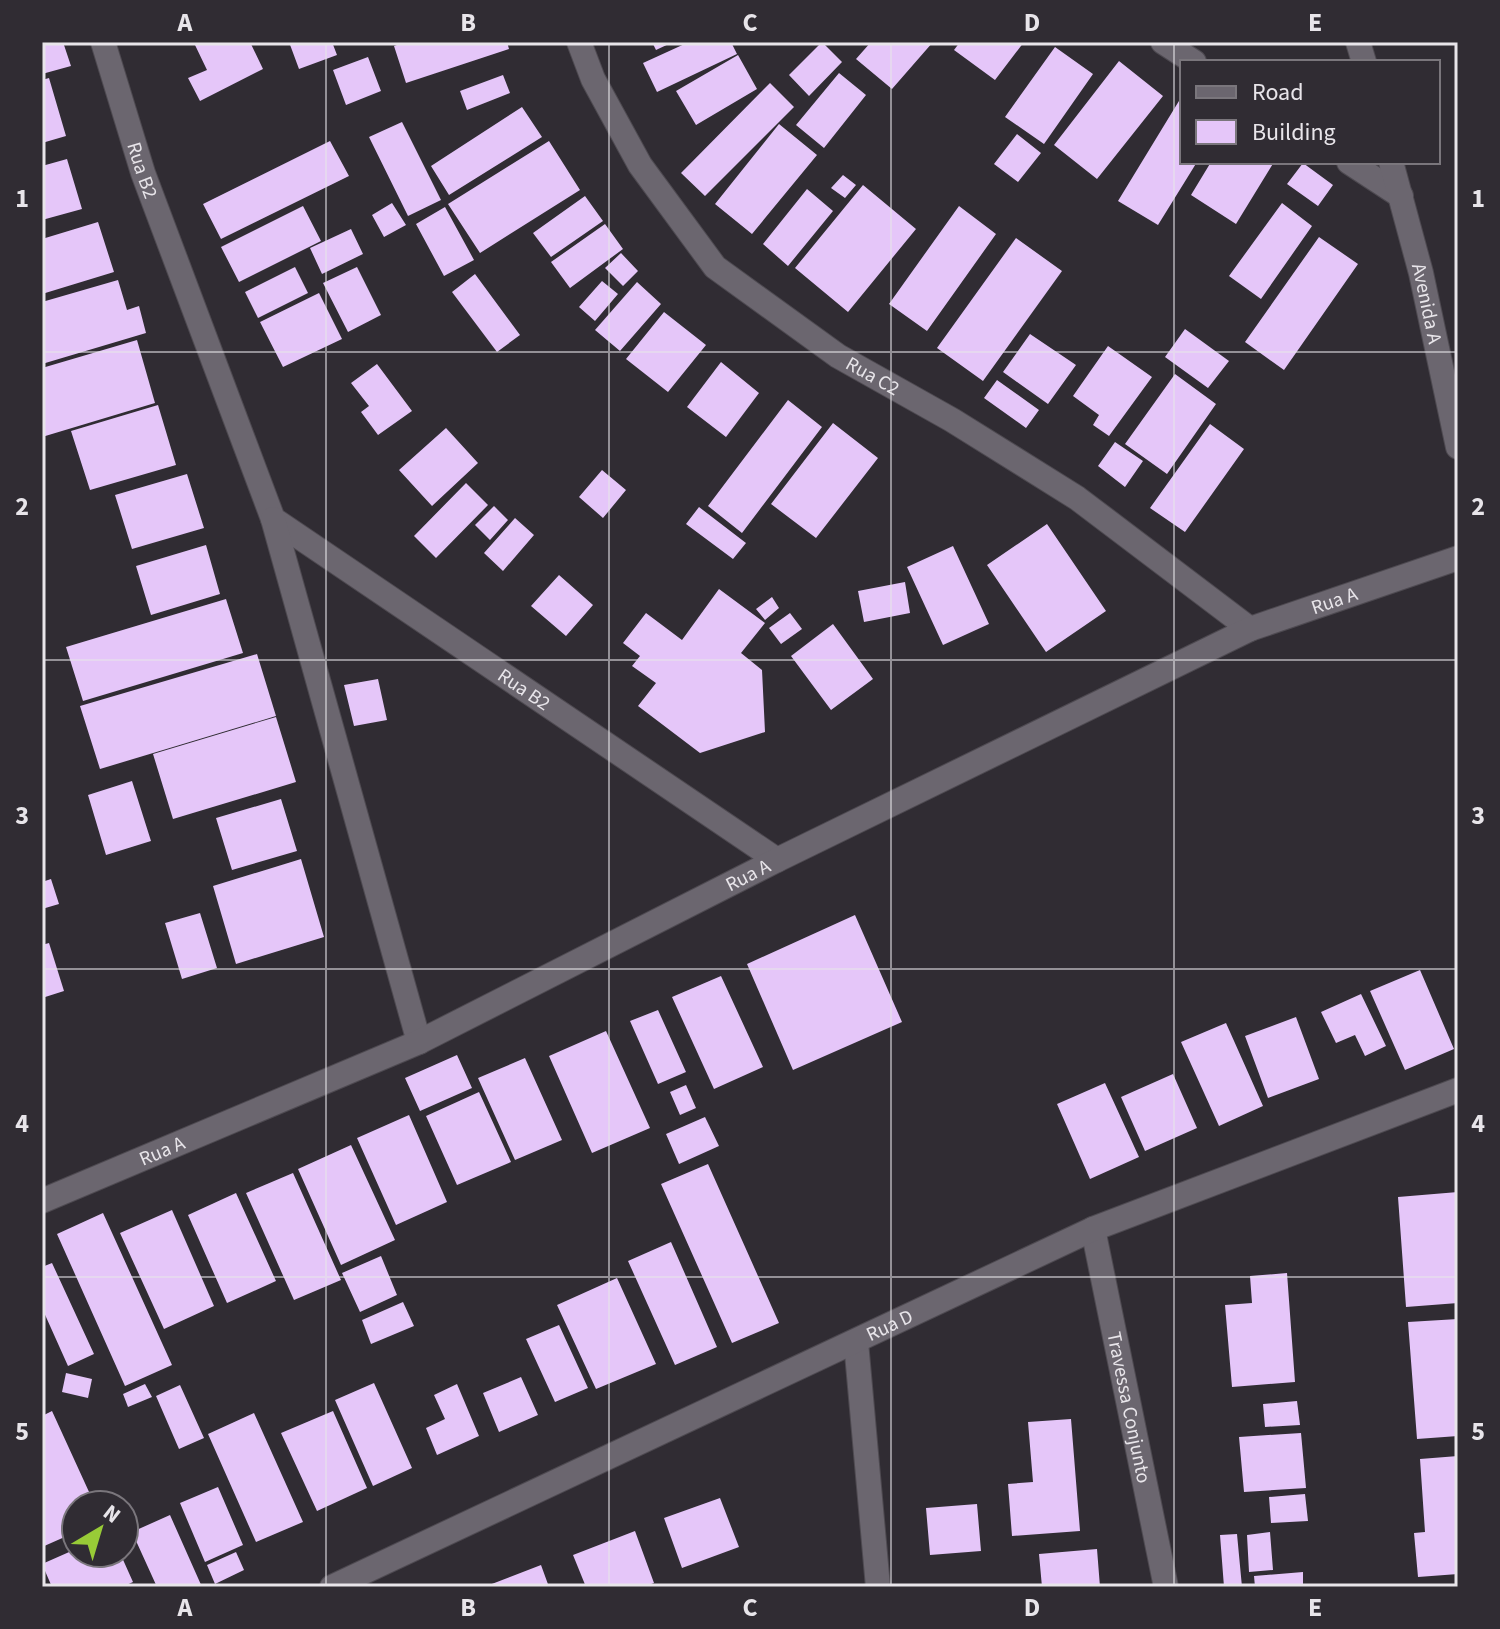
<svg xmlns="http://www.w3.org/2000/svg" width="1500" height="1629" font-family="'Source Sans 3',sans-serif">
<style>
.building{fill:#e5c6f9}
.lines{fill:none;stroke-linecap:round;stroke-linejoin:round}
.minor-casing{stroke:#4e4a51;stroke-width:26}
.minor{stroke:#6b666f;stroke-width:24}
.grid{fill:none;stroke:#e8e5ea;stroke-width:2;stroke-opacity:0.55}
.labels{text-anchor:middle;stroke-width:8;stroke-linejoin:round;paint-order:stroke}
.street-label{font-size:20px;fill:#e8e5ea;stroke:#302c33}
.neatline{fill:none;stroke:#e8e5ea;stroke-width:3}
.grid-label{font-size:26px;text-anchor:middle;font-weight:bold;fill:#e8e5ea}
</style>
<rect width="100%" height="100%" fill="#302c33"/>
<path class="building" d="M42,42H63L71,66L42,74Z
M201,42H250L263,69L200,101L188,78L207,70L195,45Z
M289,42H332L337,55L299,69Z
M405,42H507L509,49L406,83L394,46Z
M652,42H673L656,50Z
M689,42H731L737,54L657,92L643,63Z
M822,42L842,62L809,96L789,75Z
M871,42H933L892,89L856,59Z
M960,42H1024L995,80L954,50Z
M1055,47L1093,74L1044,144L1005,117Z
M738,55L757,89L696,125L676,91Z
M368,57L381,91L346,105L333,70Z
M1119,61L1163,96L1097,179L1054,145Z
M839,73L866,95L824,148L796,125Z
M503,75L510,93L467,110L460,91Z
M49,78L66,136L42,143V80Z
M770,83L794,107L705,196L681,173Z
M1182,96V162H1197L1158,225L1118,201Z
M522,107L542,137L449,195L431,166Z
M402,122L441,200L408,216L369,137Z
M779,124L817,155L752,234L715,204Z
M1017,134L1041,153L1018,182L994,164Z
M330,141L349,176L221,239L203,204Z
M549,141L580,190L480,253L448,204Z
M67,159L82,209L42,220V166Z
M1211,162H1274L1236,224L1191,195Z
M1303,163L1333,185L1318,206L1287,184Z
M843,175L856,185L845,198L831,188Z
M863,185L916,229L848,312L795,268Z
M807,189L833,211L788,266L763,244Z
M585,196L603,221L551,257L533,233Z
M392,203L406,225L384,237L372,215Z
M1282,203L1312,226L1261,299L1229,276Z
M303,206L321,241L239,282L221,247Z
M959,206L996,234L927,331L889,304Z
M445,207L474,260L444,276L416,224Z
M98,222L114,272L42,294V239Z
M605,224L623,249L570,288L551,262Z
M351,229L363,254L322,274L310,248Z
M1319,237L1358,264L1284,370L1245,342Z
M1016,238L1062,271L983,381L937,348Z
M621,253L638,271L623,286L605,268Z
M295,267L308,293L258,318L245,292Z
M357,267L381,315L348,332L323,283Z
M475,274L520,335L497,352L452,292Z
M118,280L127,310L139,306L146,333L42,364V302Z
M602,281L618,294L595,321L579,307Z
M637,282L661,304L620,351L595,330Z
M319,293L342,339L283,367L260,322Z
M664,312L706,345L668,392L626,359Z
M1185,329L1229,361L1208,388L1165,357Z
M1030,334L1076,365L1048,404L1003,372Z
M137,340L155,403L42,437V368Z
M1108,346L1152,377L1109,436L1093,425L1099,415L1073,396Z
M721,362L759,393L726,437L687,407Z
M377,364L412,411L378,435L361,412L369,406L351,383Z
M1175,374L1216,404L1167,474L1125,444Z
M997,380L1039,410L1026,428L984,398Z
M788,400L822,427L742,533L708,506Z
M158,405L176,465L90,490L71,431Z
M833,423L878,458L816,538L771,504Z
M1210,424L1244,449L1185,532L1150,508Z
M446,428L478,463L432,506L399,470Z
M1115,442L1143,461L1125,487L1098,466Z
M602,470L626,490L603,518L579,497Z
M187,474L204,528L132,549L115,495Z
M466,483L488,505L436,558L414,536Z
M494,506L508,520L490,540L475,525Z
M699,507L746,543L733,559L686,524Z
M515,518L534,535L503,571L484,553Z
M1047,524L1106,611L1046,652L987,565Z
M206,545L220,594L151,615L136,566Z
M953,546L989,624L943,645L907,567Z
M559,575L593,605L566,636L531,606Z
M905,582L910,613L864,622L858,591Z
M719,589L765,623L741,653L762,670L765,732L700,753L638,706L656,683L632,666L640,656L623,643L646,613L682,640Z
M772,597L779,608L765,620L756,609Z
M226,599L243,653L83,701L66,647Z
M790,613L802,629L781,644L769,628Z
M833,624L873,679L831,710L791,656Z
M257,654L276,716L100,769L80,706Z
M378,679L387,720L354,726L344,685Z
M276,717L296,782L173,819L153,754Z
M132,781L151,841L106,855L88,795Z
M281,799L297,851L232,870L216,818Z
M301,859L324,937L236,964L213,886Z
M51,879L59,904L42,909V882Z
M200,913L217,968L182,979L165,923Z
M855,915L902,1022L793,1070L747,964Z
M49,943L64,991L42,998V945Z
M1420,970L1454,1049L1405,1070L1370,991Z
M721,976L763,1067L714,1089L672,997Z
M1361,994L1386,1046L1365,1056L1355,1035L1336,1043L1321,1012Z
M658,1010L686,1072L658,1084L630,1021Z
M1296,1017L1319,1079L1268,1098L1245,1036Z
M1226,1023L1263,1106L1219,1126L1181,1042Z
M606,1031L650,1128L592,1153L549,1056Z
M457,1055L472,1088L420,1111L405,1078Z
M525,1058L562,1140L515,1160L478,1078Z
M1173,1074L1197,1128L1145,1151L1121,1097Z
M1105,1083L1139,1157L1090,1179L1057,1104Z
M686,1085L696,1108L680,1115L670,1092Z
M479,1092L511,1162L457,1185L426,1116Z
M409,1115L447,1202L396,1225L357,1138Z
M705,1117L719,1146L679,1164L666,1134Z
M351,1145L395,1240L341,1265L298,1169Z
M708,1164L779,1323L732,1343L661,1184Z
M293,1173L341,1280L294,1300L246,1193Z
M1458,1192V1303L1406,1307L1398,1197Z
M236,1193L276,1281L227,1303L188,1215Z
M172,1210L214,1306L164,1329L120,1233Z
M103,1213L172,1365L125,1386L57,1234Z
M671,1242L717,1347L675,1365L628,1261Z
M381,1256L397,1295L360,1312L342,1273Z
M52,1263L94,1354L68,1366L42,1308V1267Z
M1287,1273L1295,1382L1232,1387L1225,1305L1252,1303L1250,1276Z
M617,1278L656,1364L596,1389L557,1305Z
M403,1302L414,1326L371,1344L362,1320Z
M1458,1319V1436L1417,1439L1408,1322Z
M559,1325L588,1388L555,1402L526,1339Z
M66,1373L92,1379L88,1398L62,1392Z
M521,1377L538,1415L499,1432L483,1393Z
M374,1383L412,1468L373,1486L335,1400Z
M145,1384L152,1397L128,1407L123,1394Z
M457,1384L479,1436L437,1455L426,1428L445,1419L434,1395Z
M180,1385L204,1438L179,1449L156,1396Z
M1297,1401L1300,1425L1265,1427L1263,1404Z
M52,1411L95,1505H76V1532L42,1547V1416Z
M333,1411L367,1488L317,1511L281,1433Z
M254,1413L303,1522L256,1542L208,1434Z
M1071,1419L1080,1531L1012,1536L1008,1484L1033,1482L1028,1422Z
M1301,1433L1306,1488L1244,1492L1239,1437Z
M1458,1456V1574L1418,1577L1414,1533L1425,1532L1420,1459Z
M218,1487L243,1545L205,1562L180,1503Z
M1305,1494L1308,1521L1271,1523L1269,1497Z
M720,1498L739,1547L682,1568L664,1518Z
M977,1504L981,1551L930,1555L926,1508Z
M170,1515L202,1587H157L132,1532Z
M635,1531L654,1583L643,1587H586L573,1555Z
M1270,1532L1273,1570L1249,1572L1247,1535Z
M1237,1534L1242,1587H1224L1220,1535Z
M76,1549V1553H120L133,1582L122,1587H52L42,1564Z
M1097,1549L1100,1587H1042L1039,1554Z
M236,1552L244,1570L215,1584L207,1565Z
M541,1565L549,1587H484Z
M1303,1572V1587H1255L1254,1576Z"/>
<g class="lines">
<g class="minor-casing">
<g id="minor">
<path id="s1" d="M103,42L143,173L273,519L777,860"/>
<path id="s2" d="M579,42L593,79L640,165L715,267L838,356L952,420L1077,498L1250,629"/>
<path d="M1163,42L1194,62"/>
<path d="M1358,42L1364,62"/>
<path d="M1349,162L1401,196"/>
<path id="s3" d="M1391,162L1421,273L1458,447"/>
<path d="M273,519L419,1042"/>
<path id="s4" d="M42,1201L419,1042L777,860L1250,629L1458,558"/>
<path id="s5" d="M1093,1229L1166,1587"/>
<path d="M856,1342L878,1587"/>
<path id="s6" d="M332,1587L1093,1229L1458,1090"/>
</g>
</g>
<use href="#minor" class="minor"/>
</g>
<path class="grid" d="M326,42V1587M609,42V1587M891,42V1587M1174,42V1587M42,352H1458M42,660H1458M42,969H1458M42,1277H1458"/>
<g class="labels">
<g class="street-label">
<text dy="7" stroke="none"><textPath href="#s1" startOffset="134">Rua B2</textPath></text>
<text dy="7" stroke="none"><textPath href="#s3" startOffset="146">Avenida A</textPath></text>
<text dy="7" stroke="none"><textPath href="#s2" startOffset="456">Rua C2</textPath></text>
<text dy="7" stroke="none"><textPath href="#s4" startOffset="1426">Rua A</textPath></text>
<text dy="7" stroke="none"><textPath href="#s1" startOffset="810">Rua B2</textPath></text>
<text dy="7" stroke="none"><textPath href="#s4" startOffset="778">Rua A</textPath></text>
<text dy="7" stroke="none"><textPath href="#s4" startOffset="130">Rua A</textPath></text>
<text dy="7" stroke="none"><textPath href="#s6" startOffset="616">Rua D</textPath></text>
<text dy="7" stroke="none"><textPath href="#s5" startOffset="182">Travessa Conjunto</textPath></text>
</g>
</g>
<rect width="1500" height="1629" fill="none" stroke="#302c33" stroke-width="88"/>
<rect x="1180" y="60" width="260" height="104" fill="#302c33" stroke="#7a767c" stroke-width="2"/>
<rect x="1196" y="86" width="40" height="12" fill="#6b666f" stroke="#7a767c" stroke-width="2"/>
<text x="1252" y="100" font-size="24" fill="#e8e5ea">Road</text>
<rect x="1196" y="120" width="40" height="24" fill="#e5c6f9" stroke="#7a767c" stroke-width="2"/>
<text x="1252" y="140" font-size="24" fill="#e8e5ea">Building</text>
<g transform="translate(100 1529) rotate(38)"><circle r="38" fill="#302c33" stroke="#7a767c" stroke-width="2"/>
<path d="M0-6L14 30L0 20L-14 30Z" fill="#98cb37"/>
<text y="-12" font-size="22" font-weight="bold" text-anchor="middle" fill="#e8e5ea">N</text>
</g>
<rect x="44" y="44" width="1412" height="1541" class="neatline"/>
<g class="grid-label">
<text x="185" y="31">A</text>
<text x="468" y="31">B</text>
<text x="750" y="31">C</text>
<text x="1032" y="31">D</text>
<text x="1315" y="31">E</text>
<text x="22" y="207">1</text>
<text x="1478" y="207">1</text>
<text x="22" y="515">2</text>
<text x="1478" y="515">2</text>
<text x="22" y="824">3</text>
<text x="1478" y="824">3</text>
<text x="22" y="1132">4</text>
<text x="1478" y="1132">4</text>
<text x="22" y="1440">5</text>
<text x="1478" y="1440">5</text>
<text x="185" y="1616">A</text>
<text x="468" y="1616">B</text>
<text x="750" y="1616">C</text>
<text x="1032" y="1616">D</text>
<text x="1315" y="1616">E</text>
</g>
</svg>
